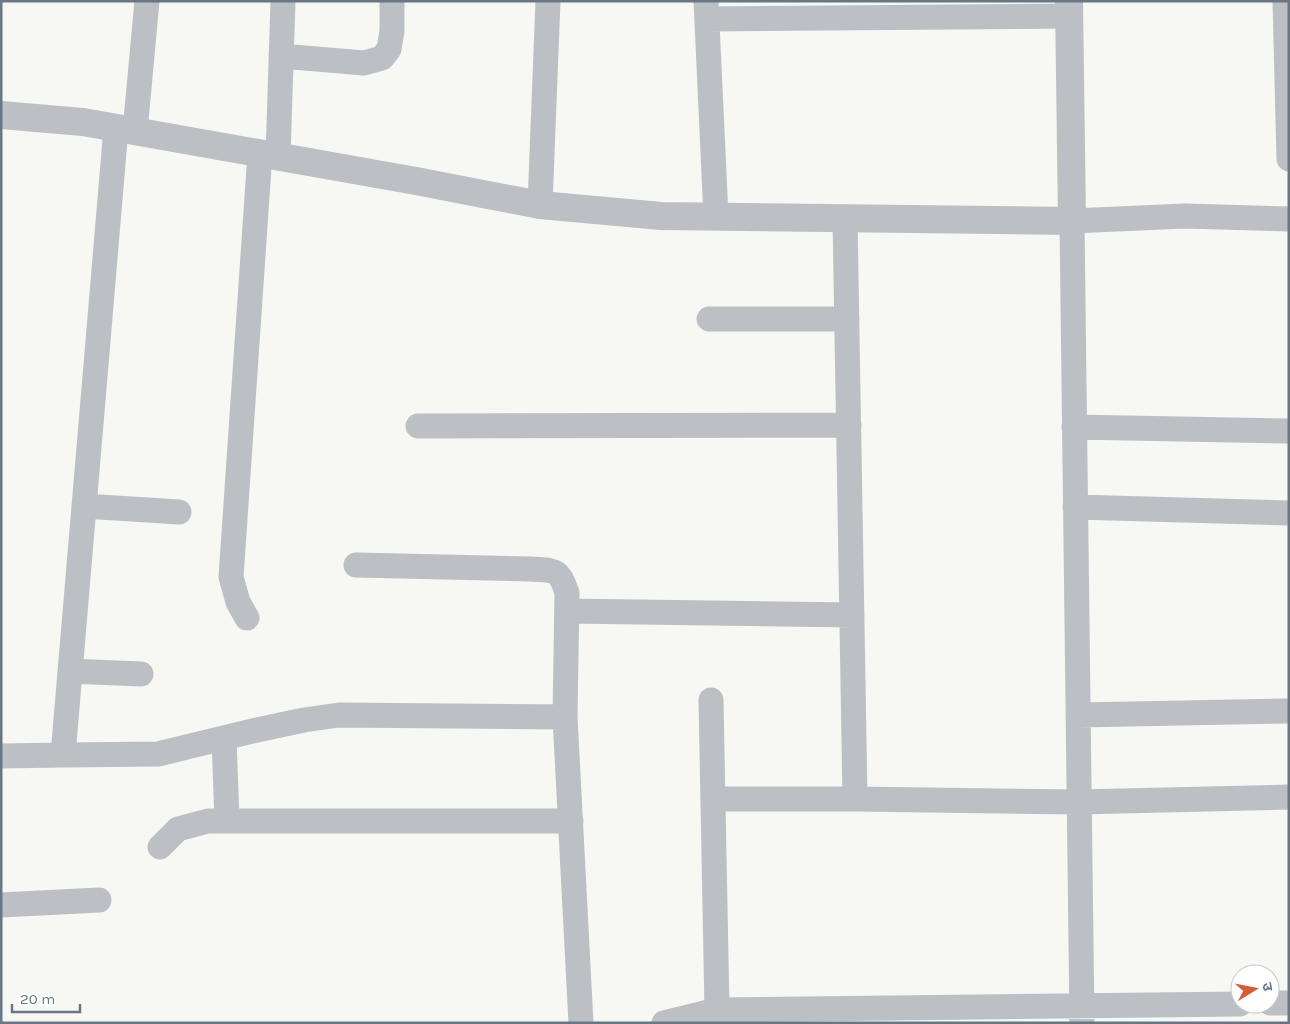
<svg xmlns="http://www.w3.org/2000/svg" width="1290" height="1024" font-family="Karla,'Noto Sans Devanagari',sans-serif">
<style>
.lines{fill:none;stroke-linecap:round;stroke-linejoin:round}
.minor{stroke:#bcc0c4;stroke-width:25}
.tertiary{stroke:#bcc0c4;stroke-width:28}
</style>
<rect width="100%" height="100%" fill="#f7f7f4"/>
<g class="lines">
<path class="minor" d="M706,1L716,217
M1285,1L1289,159
M707,19L1069,16
M281,56L364,63L382,58L389,49L392,31V1
M135,131L147,1
M278,156L283,1
M540,205L548,1
M845,218L855,799
M709,319H847
M418,426L849,425
M1074,427L1289,431
M84,506L179,512
M1075,507L1289,513
M356,565L530,569C554,571 559,567 567,593L565,717
M567,611L852,615
M247,618L238,602L231,577L260,153
M70,671L141,674
M711,700L717,1010
M1078,715L1289,711
M224,739L227,820
M63,755L158,754L257,730L304,720L339,715L565,717L581,1023
M1,756L63,755L116,128
M713,799H855L1079,802L1289,797
M160,847L178,829L208,821H571
M1,905L99,900
M1270,1003H1289
M664,1023L717,1010L1240,1004
M1082,1023L1072,221L1185,216L1289,219"/>
<path class="tertiary" d="M1,115L83,122L416,181L540,205L661,216L1072,221L1069,1"/>
</g>
<rect width="1290" height="1024" fill="none" stroke="#687783" stroke-width="5"/>
<g transform="translate(1255 989) rotate(80)"><circle r="24" fill="#ffffff" stroke="#c3c9cd"/>
<path d="M0-4L9 19L0 12L-9 19Z" fill="#d45d37"/>
<text y="-8" font-size="14" font-weight="bold" text-anchor="middle" fill="#687783">उ</text>
</g>
<path d="M12 1004v8h68v-8" fill="none" stroke="#687783" stroke-width="2.5"/>
<text x="20" y="1004" font-size="15" fill="#687783" stroke="#ffffff" stroke-width="4" paint-order="stroke">20 m</text>
</svg>
